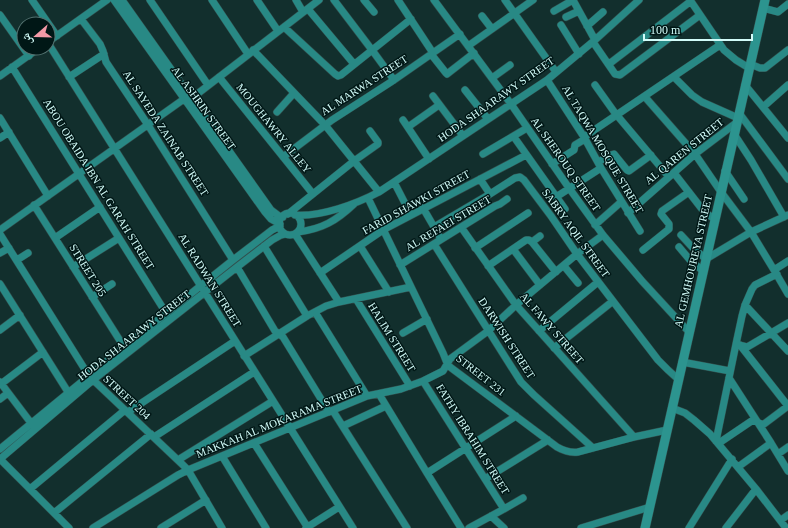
<svg xmlns="http://www.w3.org/2000/svg" width="788" height="528" font-family="'Times New Roman','Noto Naskh Arabic',serif">
<style>
.lines{fill:none;stroke-linecap:round;stroke-linejoin:round}
.minor-casing{stroke:#324e4c;stroke-width:8}
.major-casing{stroke:#324e4c;stroke-width:10}
.minor{stroke:#288985;stroke-width:7}
.major{stroke:#2c948f;stroke-width:9}
.labels{text-anchor:middle;stroke-width:3;stroke-linejoin:round;paint-order:stroke}
.street-label{font-size:11px;fill:#d2fcf9;stroke:#001716}
</style>
<rect width="100%" height="100%" fill="#122f2d"/>
<g class="lines">
<g class="minor-casing">
<path id="minor" d="M32,0L57,36
M114,0L265,212L271,219L280,224
M122,0L271,210L279,216L283,217
M150,0L208,85
M212,0L248,54
M257,0L278,31
M296,0L303,12
M334,0L372,50L394,80
M364,0L374,12
M398,0L433,53
M434,0L511,104L569,188L603,235L642,281L689,332
M505,0L556,72
M690,0L724,50L736,60L749,68
M763,8L778,12L788,4
M308,9L354,64
M554,11L573,0L595,40
M0,15L29,56
M482,16L492,29
M566,17L579,11
M81,19L100,44L103,51L106,62L148,125L233,260
M561,25L579,54
M587,26L603,12
M284,27L335,74L338,76L341,75L411,19
M48,42L107,0
M593,42L615,74L620,75L700,15
M48,43L353,528
M468,46L533,0
M253,50L325,125L379,192
M431,54L446,73L447,74L474,53
M609,64L691,1
M750,64L760,68H765L788,50
M12,67L166,313
M0,76L39,48
M69,77L104,54
M219,77L313,194
M674,77L692,95L702,102L738,118
M492,78L510,65
M547,80L584,137L601,168L640,231
M595,85L615,113L669,177
M745,85L788,138
M465,90L488,119
M433,96L463,136
M645,97L695,154L721,192L751,232L774,270L788,294
M192,98L319,0
M763,107L788,85
M277,112L294,93
M739,113L788,179
M0,118L48,196
M403,120L429,159
M408,127L439,105
M734,134L751,160L784,217
M514,137L565,209
M584,137L720,45
M0,138L9,132
M483,154L527,128
M283,157L332,120L394,80L460,34
M598,162L611,155L614,154L627,170L629,171L651,155
M552,164L574,150L575,145L585,139
M725,171L744,199
M674,173L702,209L707,214L715,219
M480,179L490,194
M394,182L411,215
M556,197L601,168
M368,198L443,353L447,363L450,367L557,447C564,451 570,453 578,452L634,437L667,430
M34,205L124,347
M423,208L441,239
M628,213L695,154L736,123
M279 224a11 11 0 1 1 22 0a11 11 0 1 1-22 0Z
M288,214L354,161L378,144V142L370,131
M295,215C321,217 356,204 379,192L547,80L595,40L639,0
M595,225L621,202
M434,227L490,194L515,178L520,177L524,180L551,216L577,254L658,360L668,370L678,379
M461,227L516,305L634,437
M0,230L184,99
M298,232C322,229 336,221 354,204
M0,234L89,376L183,465L188,470L222,528
M295,234L339,302
M681,235L693,248L706,259L751,232L788,215
M55,238L100,207
M532,242L540,236
M434,244L507,360L521,382L534,395L593,448
M264,246L307,316
M360,246L389,292
M679,247L690,260L703,271
M475,248L528,213
M513,249L540,285
M643,250L669,229V224L661,214L662,211L689,192
M0,253L9,248
M17,260L28,253
M400,265L495,206L500,204L507,199
M488,266L526,240H529L532,242L556,272
M564,266L578,283
M73,267L119,238
M237,267L275,331L283,337L329,412
M774,270L788,261
M320,273L383,230L526,155
M0,284L68,392
M92,297L112,284
M356,299L410,386
M745,305L788,351
M315,312L367,396
M0,330L20,315
M539,331L598,282
M403,333L427,319
M739,345L747,347L749,346L788,323
M740,345L788,406
M554,348L613,301
M244,356L307,316L326,306L339,302L411,287
M682,362L730,371
M729,378L771,443L788,471
M423,381L504,509
M0,382L31,423
M1,384L43,352
M379,394L427,473L461,528
M0,399L8,393
M672,408L685,413L694,420L710,434L756,489L786,528
M333,411L407,528
M128,412L235,341
M343,426L386,406
M154,437L254,372
M716,441L736,344L742,316L745,305L752,289L755,285L777,274
M254,443L308,528
M719,443L753,420L761,424H764L788,406
M0,449L124,347L233,260L272,230L280,226
M778,454L788,447
M222,456L266,528
M0,459L93,380L237,267L272,240L281,235L285,234
M0,459L69,528
M178,460L273,401
M738,467L771,443
M427,473L516,416
M485,479L548,440
M30,489L125,410
M54,513L151,434
M491,516L504,528
M781,520L788,515
M93,528L178,475L188,470L367,396L401,389L423,381L443,371L450,359L488,331L516,305L577,254L603,235
M161,528L206,500
M306,528L339,507
M469,528L504,509L523,498
M581,528L650,507
M689,528L732,459
M726,528L756,489"/>
</g>
<g class="major-casing">
<path id="major" d="M645,528L765,0"/>
</g>
<use href="#minor" class="minor"/>
<use href="#major" class="major"/>
</g>
<g class="labels">
<g class="street-label">
<text transform="translate(364 85) rotate(-33)" y="4">AL MARWA STREET</text>
<text transform="translate(496 99) rotate(-35)" y="4">HODA SHAARAWY STREET</text>
<text transform="translate(204 108) rotate(54)" y="4">AL ASHRIN STREET</text>
<text transform="translate(274 128) rotate(51)" y="4">MOUGHAWRY ALLEY</text>
<text transform="translate(166 133) rotate(57)" y="4">AL SAYEDA ZAINAB STREET</text>
<text transform="translate(603 149) rotate(59)" y="4">AL TAQWA MOSQUE STREET</text>
<text transform="translate(684 151) rotate(-39)" y="4">AL QAREN STREET</text>
<text transform="translate(566 164) rotate(55)" y="4">AL SHEROUQ STREET</text>
<text transform="translate(99 184) rotate(58)" y="4">ABOU OBAIDA IBN AL GARAH STREET</text>
<text transform="translate(416 202) rotate(-29)" y="4">FARID SHAWKI STREET</text>
<text transform="translate(448 223) rotate(-31)" y="4">AL REFAEI STREET</text>
<text transform="translate(576 233) rotate(54)" y="4">SABRY AQIL STREET</text>
<text transform="translate(693 261) rotate(-77)" y="4">AL GEMHOUREYA STREET</text>
<text transform="translate(88 270) rotate(58)" y="4">STREET 205</text>
<text transform="translate(210 280) rotate(58)" y="4">AL RADWAN STREET</text>
<text transform="translate(552 328) rotate(49)" y="4">AL FAWY STREET</text>
<text transform="translate(134 335) rotate(-38)" y="4">HODA SHAARAWY STREET</text>
<text transform="translate(392 337) rotate(58)" y="4">HALIM STREET</text>
<text transform="translate(507 338) rotate(57)" y="4">DARWISH STREET</text>
<text transform="translate(481 375) rotate(38)" y="4">STREET 231</text>
<text transform="translate(127 397) rotate(43)" y="4">STREET 204</text>
<text transform="translate(279 421) rotate(-22)" y="4">MAKKAH AL MOKARAMA STREET</text>
<text transform="translate(473 439) rotate(58)" y="4">FATHY IBRAHIM STREET</text>
</g>
</g>
<g transform="translate(36 36) rotate(250)"><circle r="19" fill="#001716" stroke="#547371"/>
<path d="M0-3L7 15L0 10L-7 15Z" fill="#f39aa7"/>
<text y="-6" font-size="11" font-weight="bold" text-anchor="middle" fill="#d2fcf9">ش</text>
</g>
<path d="M644 34v6h108v-6" fill="none" stroke="#d2fcf9" stroke-width="2"/>
<text x="650" y="34" font-size="12" fill="#d2fcf9" stroke="#001716" stroke-width="3" paint-order="stroke">100 m</text>
</svg>
